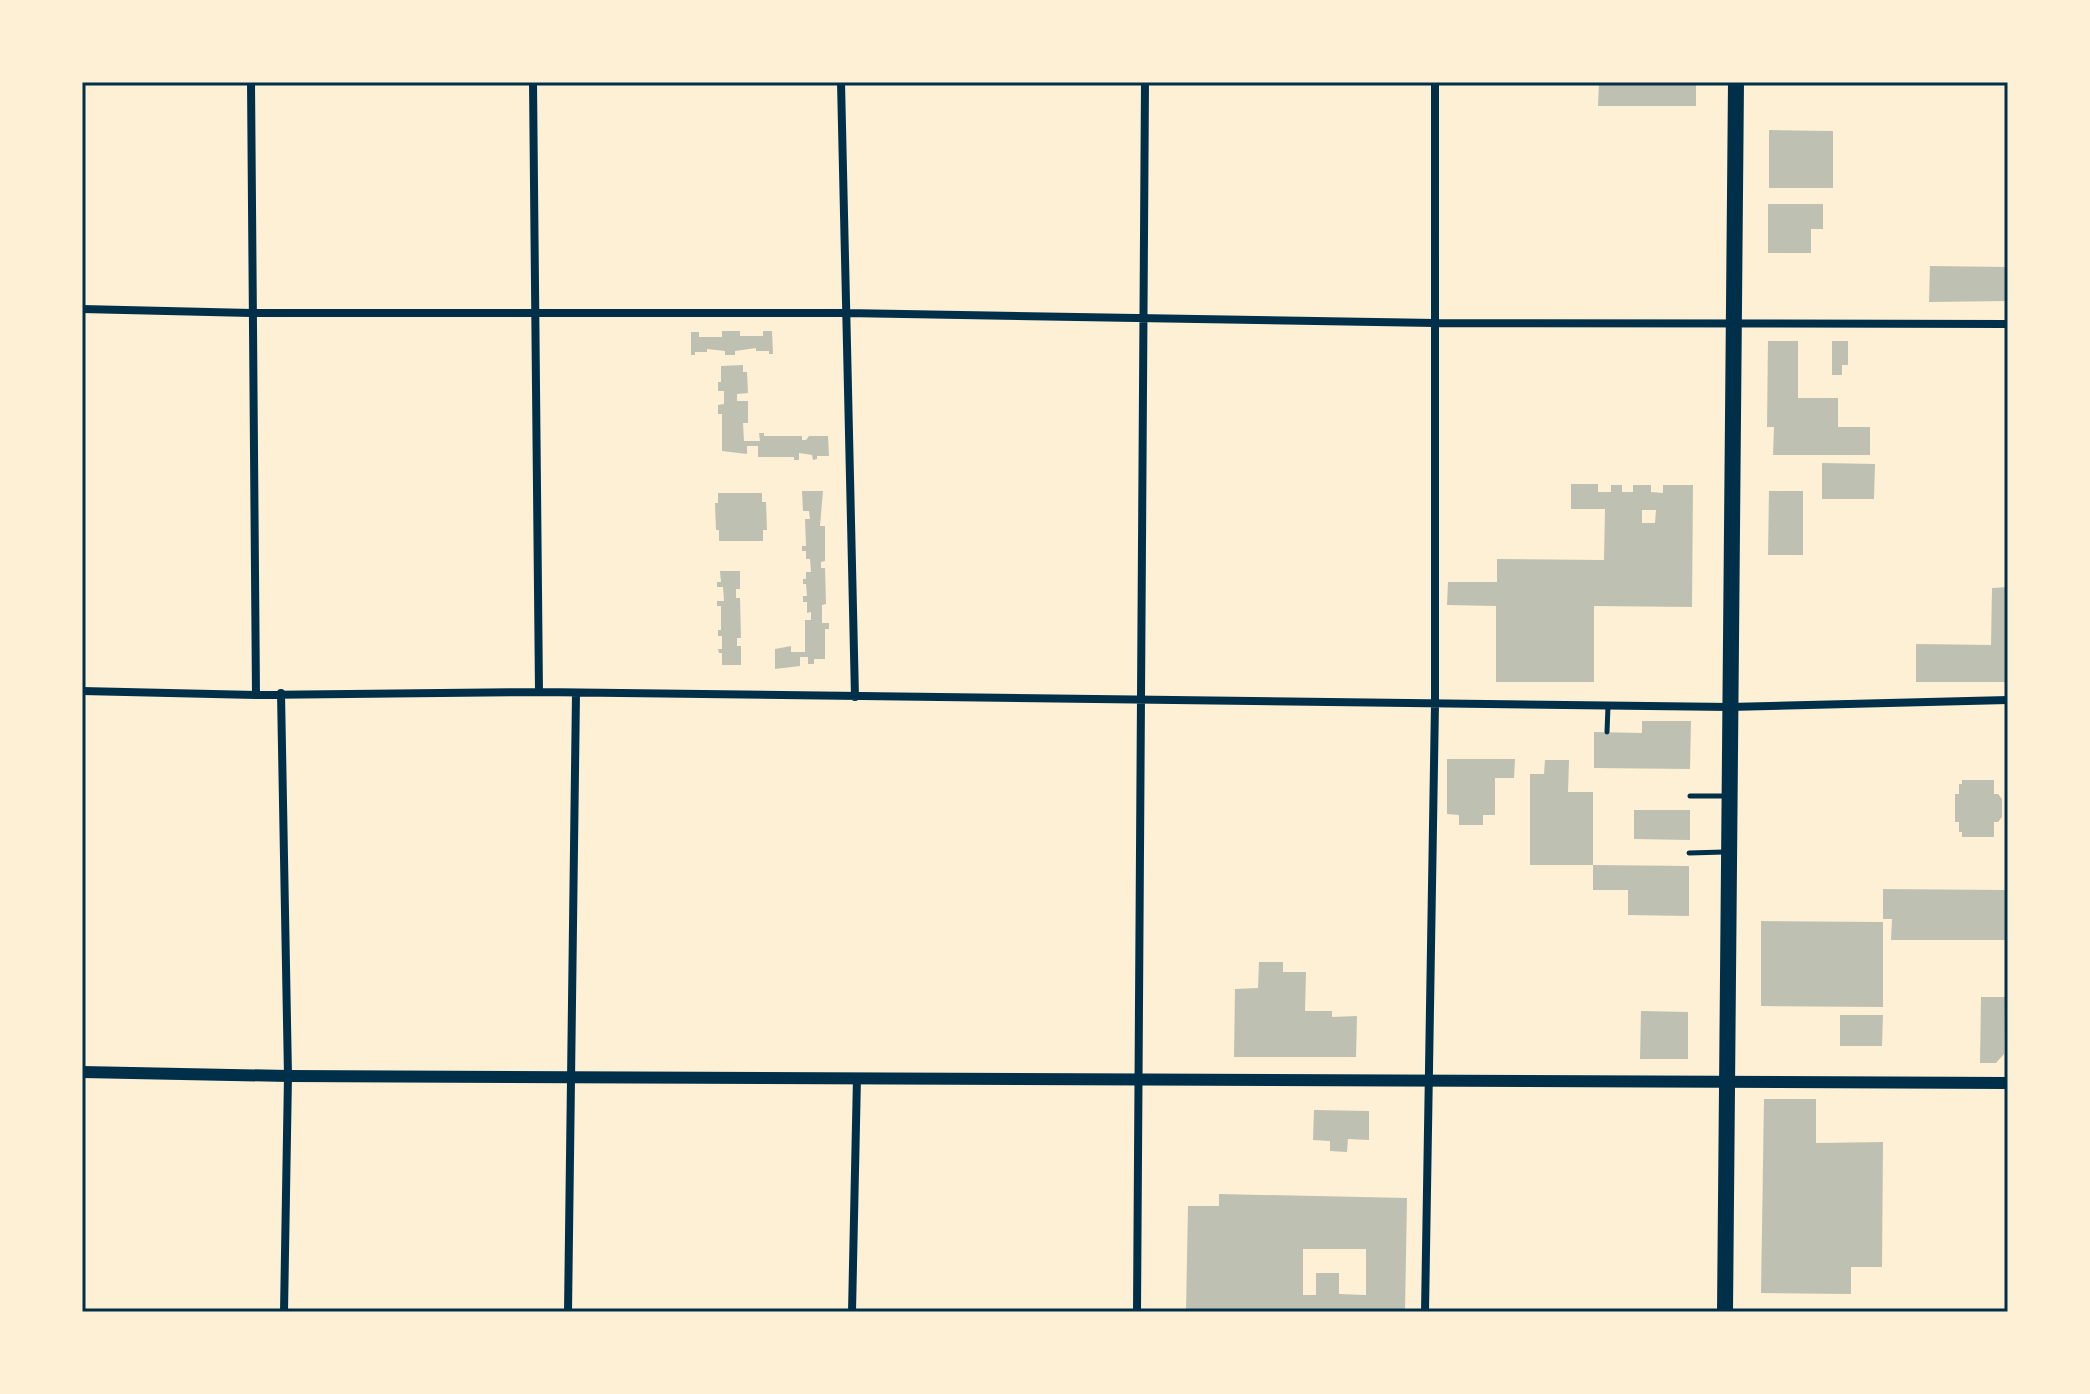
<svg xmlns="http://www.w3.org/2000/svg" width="2090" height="1394" font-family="'Space Grotesk',sans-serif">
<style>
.building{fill:#bec0b2;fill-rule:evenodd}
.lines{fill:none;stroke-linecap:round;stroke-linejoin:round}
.service{stroke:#003049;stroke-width:5}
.minor{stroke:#003049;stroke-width:8}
.tertiary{stroke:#003049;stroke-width:12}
.primary{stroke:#003049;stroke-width:16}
.neatline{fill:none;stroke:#003049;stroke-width:3}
</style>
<rect width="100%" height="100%" fill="#fdf0d5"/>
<path class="building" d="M1599,82H1696V106H1598Z
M1769,130L1833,131V188H1769Z
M1768,204H1823V229H1811V253H1768Z
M1930,266L2008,267V301L1929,302Z
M722,331H740V336H763V331H772L773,354H769V351H756V348L735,351V355H725V351L707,349V352H695V355H691V332H699V337H722Z
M1768,341H1798V398H1838V427H1870V455H1773L1774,427H1767Z
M1832,341H1848V365H1842V375H1832Z
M743,365V372H747L748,393L737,394V401H748V423H743L744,441H760L759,433H764V436H802V440H806L809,436H828L829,456H817V459L813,460L812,455L799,453V460H794V457H758V446H747V454L722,451V414H718V405L724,404V391H718V382H721V366Z
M1822,463L1875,464L1874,499H1822Z
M1571,484H1598V492H1611V485H1622V492H1633V485H1651V492L1663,493V485H1693L1692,607L1594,606V682H1496V606L1447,605L1448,582H1497V559L1604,560L1605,509H1571ZM1642,510H1656L1655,523H1642Z
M802,491H823L820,526H825V561L821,562V568H825L826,604L822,605V623H829V629H825V659H814V664H808V657H800V666L775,669V649L791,646V652H805V620H811V612L807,613V602H803V596H807L806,584H803V579H806V572H811L810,559H806V551H802V546H806L805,519H810L809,511H803Z
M1769,491H1803V555H1768Z
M718,493H762V502H766L767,530H763V541H719V530H716L715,503H718Z
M720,571H740V589H736V598H740L741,638H737V646H741V665H722V653H719L718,649H722V636H718V630H721V606H717V601H724L723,587H717V582H721Z
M2008,587V682H1916V644L1991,645L1992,588Z
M1642,721H1691L1690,769L1594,768V732L1642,733Z
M1447,759H1515L1514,778H1495V815H1483V825H1459V815L1447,814Z
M1545,760H1569L1568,792H1593V865L1689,866V916L1628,915V890H1593V865H1530V774H1544Z
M1962,780H1994V794H1998L2002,799V817L1998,822H1994V837H1962V832H1959V822H1955V794H1959V784H1962Z
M1634,810H1690V840L1634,839Z
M1883,889L2005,890V940H1891L1892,919H1883Z
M1761,921L1883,922V1007L1761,1006Z
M1259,962H1283V972H1306L1305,1011H1332V1017L1357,1016L1356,1057H1234L1235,989L1258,988Z
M1981,997H2005L2004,1054L1996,1063H1980Z
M1641,1011L1688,1012V1059H1640Z
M1840,1015H1883L1882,1046H1840Z
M1764,1099H1816V1143L1883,1142L1882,1267H1851V1294L1761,1293Z
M1314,1110L1369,1111V1140L1348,1139L1347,1152L1330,1151V1141L1313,1140Z
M1219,1194L1407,1198L1405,1312H1186L1188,1206H1219ZM1303,1249H1366V1295L1339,1294V1273H1316V1295H1303Z"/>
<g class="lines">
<path class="service" d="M1607,732L1608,706
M1690,796H1728
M1689,853L1724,852"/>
<path class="minor" d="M251,82L256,695
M533,82L539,692
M841,82L855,697
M82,309L251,313H846L1435,323L2008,324
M82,691L256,695L539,692L1730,707L2008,700
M281,693L288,1076L284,1312
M568,1312L576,693
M852,1312L857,1077
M1137,1312L1145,82
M1425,1312L1435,704V82"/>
<path class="tertiary" d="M82,1072L288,1076L2008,1083"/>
<path class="primary" d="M1725,1312L1736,82"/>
</g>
<rect width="2090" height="1394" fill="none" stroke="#fdf0d5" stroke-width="168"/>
<rect x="84" y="84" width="1922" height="1226" class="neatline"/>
</svg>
